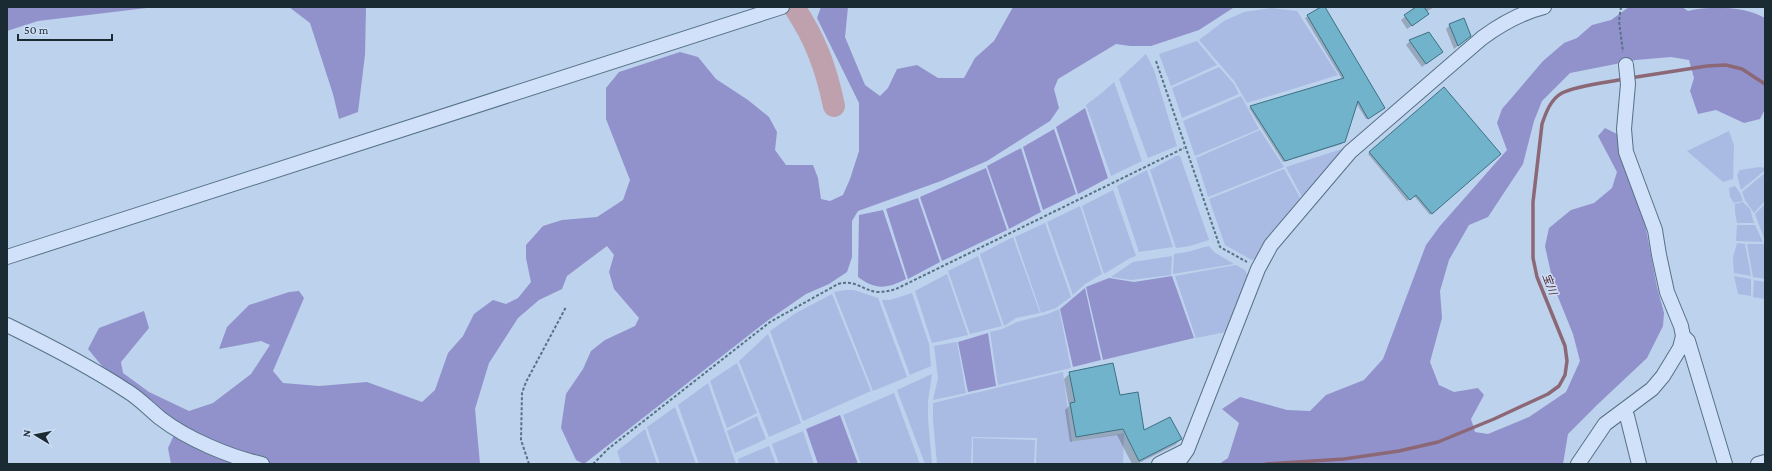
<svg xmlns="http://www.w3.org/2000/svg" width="1772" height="471" font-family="'Crimson Pro','Noto Sans JP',serif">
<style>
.farmland{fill:#aabbe3}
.green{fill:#9192cb}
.shadow{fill:#0003}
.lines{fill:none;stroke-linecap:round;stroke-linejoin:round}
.stream{stroke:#8c6876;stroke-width:3.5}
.river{stroke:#bfa1ad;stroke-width:22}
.building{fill:#72b3cc;stroke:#3c7184}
.minor-casing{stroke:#567285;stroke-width:16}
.path{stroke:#567285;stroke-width:2;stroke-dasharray:3 2;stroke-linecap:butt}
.minor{stroke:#d0e1f9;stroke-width:14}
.labels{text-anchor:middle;stroke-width:3;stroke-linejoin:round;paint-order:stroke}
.water-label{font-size:11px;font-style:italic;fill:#542a32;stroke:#ccddf5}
</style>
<rect width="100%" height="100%" fill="#bdd2ed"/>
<path class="farmland" d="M1271,8L1297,11L1338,75L1247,103L1235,82L1199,40L1224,21L1244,12Z
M1197,41L1217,65L1171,86L1159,54Z
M1146,54L1154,70L1177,146L1148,158L1119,79Z
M1219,67L1234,84L1239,94L1182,118L1172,88Z
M1114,82L1142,161L1111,176L1086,105L1103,92Z
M1241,96L1259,129L1195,156L1183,121Z
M1260,130L1284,167L1208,197L1196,158Z
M1729,131L1734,145L1733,179L1723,182L1687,151Z
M1348,147L1303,199L1286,167Z
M1176,156H1180L1209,240L1190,246L1176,248L1150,170Z
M1759,167L1765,168V170L1741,190L1737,175L1740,170Z
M1284,169L1302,201L1257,258L1252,260L1225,245L1209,199Z
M1147,170L1173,247L1139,252L1117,186Z
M1765,173V201L1754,213L1745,200L1742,192Z
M1735,186L1740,193L1743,201L1734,203L1730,197L1729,188Z
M1113,190L1136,256L1130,258L1104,274L1082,206Z
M1743,202L1750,209L1754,223H1737L1735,213V204Z
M1765,204V237L1764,238L1755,214Z
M1080,206L1102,274L1085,284L1073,295L1047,222Z
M1045,223L1071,297L1056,308L1041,313L1015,237Z
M1737,225H1755L1763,242L1736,241Z
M1013,237L1040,313L1016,318L1004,326L980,254Z
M1737,243L1745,244L1751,276L1734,273L1733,257Z
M1747,244H1763L1765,246V279L1753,277Z
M1209,246L1214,252L1234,264L1173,274L1174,254L1187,252Z
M978,256L1002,326L970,334L948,271Z
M1172,256L1171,275L1131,280L1111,277L1133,262Z
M1236,265L1245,270L1248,276L1226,332L1196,338L1175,276Z
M947,274L968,335L932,343L915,291Z
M1734,276L1751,279V296L1738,294Z
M1754,280L1765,282V299L1753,297Z
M845,290H854L878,298L907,377L873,391L834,292Z
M912,293L929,344L931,366L910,375L882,300H890Z
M832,294L871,391L803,421L770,331L796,313Z
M1059,309L1071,368L998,385L990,332L1002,329L1017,322L1048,314Z
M768,334L801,423L769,437L739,361Z
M957,342L966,393L933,400L938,378L934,346Z
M737,363L757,413L727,428L710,381Z
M1063,372L1072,442L1124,433L1123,464H1036L1037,438L972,437L971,464H937L933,420V403Z
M932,374L928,401V419L932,464H925L897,390Z
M708,383L736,464H699L678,405Z
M894,393L920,464H861L843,415Z
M675,407L696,464H660L647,427Z
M757,416L766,439L735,453L727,431Z
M645,429L657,464H621L617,451Z
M803,431L814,464H779L772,444Z
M973,438L1035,440L1034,464H973Z
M769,446L776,464H739L738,459Z"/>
<path class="green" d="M7,7H155L38,21L7,31Z
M289,7H366L365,55L358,112L339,119L333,94L310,23Z
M821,7H848L845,37L865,85L880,96L888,88L897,69L917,65L938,78H964L975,58L994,41L1013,7H1237L1233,8L1199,30L1151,46H1130L1116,44L1058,79L1054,89L1059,108L1050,121L987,161L941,181L858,211L852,221V257L847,272L829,284L806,294L767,321L584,464L576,460L561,428L566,394L583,369L591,351L605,340L635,326L639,318L614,289L609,272L614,255L607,246L567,276L562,289L539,300L518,318L489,363L475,409L480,464H171L168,448L174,435L147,398L102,366L88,349L99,328L144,311L149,328L121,362L123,373L149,392L189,411L213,403L251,374L270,345L261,341L219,349L227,327L249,305L289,292L299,291L304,298L273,371L283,383L319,386L367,382L422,402L435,390L448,353L463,336L474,314L493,300L506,304L518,298L531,282L526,258V245L543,226L562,220L597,217L623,200L630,180L606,119V88L619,72L680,52L698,57L716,79L748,100L769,117L777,132L775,150L786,165H813L818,178L821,199L830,201L843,195L850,179L859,151V103L817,18Z
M1629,7H1682L1688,11C1710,6 1744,6 1765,18V109L1760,119L1744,123L1716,110L1698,114L1690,91L1694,78L1689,60L1671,57L1636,60L1570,73L1542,101L1534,121L1523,164L1488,217L1469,225L1449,260L1440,291L1442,318L1430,362L1439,385L1454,392L1478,388L1484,395L1471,419L1475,432L1488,434L1529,417L1566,392L1580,361L1573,334L1554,287L1545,246L1549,228L1571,210L1594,203L1612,188L1617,172L1598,136L1605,128L1617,134L1625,170L1642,208L1657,287L1664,313L1663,326L1647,358L1597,405L1568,434L1563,464H1219L1228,458L1239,423L1222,409L1240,397L1287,410L1310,411L1326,395L1364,380L1383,359L1426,245L1440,226L1507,150L1497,123L1502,109L1543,61L1564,43L1577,38L1592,25L1611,20Z
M1085,108L1108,178L1078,194L1056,127Z
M1054,129L1076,194L1043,210L1023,147Z
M1021,148L1041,212L1009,229L987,166Z
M986,168L1007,230L942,261L920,197Z
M918,198L940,262L908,279L886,209Z
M883,210L906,279C887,289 875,290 858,277L859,215Z
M1172,276L1194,338L1103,360L1086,287L1109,278L1134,282Z
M1085,288L1101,360L1073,367L1060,309Z
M988,333L996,386L968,392L958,342Z
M840,415L858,464H818L806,429Z"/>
<path class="shadow" d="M1323,7L1382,110L1366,119L1356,103L1342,144L1283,162L1249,108L1342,79L1305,18Z
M1418,7H1434L1426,12L1423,18L1407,29L1401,20Z
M1450,25L1470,36L1454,49L1446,29Z
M1429,33L1442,52L1422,67L1406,45L1410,41Z
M1444,89L1500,154L1430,215L1414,196L1407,201L1368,154Z
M1070,373L1119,396L1143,432L1181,439L1175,445L1137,464H1132L1117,435L1070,442L1065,410L1069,406L1064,379Z"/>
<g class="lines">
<path class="stream" d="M1630,78L1707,66L1726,65L1742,69L1765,84
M1266,464L1344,459L1399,451L1438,442L1494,419L1548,394L1559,386L1565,375L1567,361L1565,346L1537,277L1533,258V202L1542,124C1546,112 1551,99 1562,93C1575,86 1609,82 1624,79"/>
<path class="river" d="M794,7C816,40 826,68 834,106"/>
</g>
<path class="building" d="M1321,7H1325L1385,108L1368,119L1358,101L1345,142L1285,161L1250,106L1344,78L1307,15Z
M1416,7H1424L1429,14L1412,26L1404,15Z
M1464,18L1471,36L1458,46L1449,24Z
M1429,32L1443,52L1426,64L1409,40Z
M1444,87L1501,154L1432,214L1416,195L1410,200L1369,152Z
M1113,363L1120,395L1138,392L1144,430L1170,417L1182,439L1139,461L1123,429L1076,437L1070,403L1075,402L1069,372Z"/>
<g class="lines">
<g class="minor-casing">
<path id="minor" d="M1626,65L1628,84L1624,129L1626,152L1655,230L1659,255L1667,292L1681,326L1683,336L1688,341L1725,464
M7,257L782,7
M7,325C48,345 89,366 127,391C139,398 149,409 160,418C187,439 230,457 262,464
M1624,411L1627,416L1639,464
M1159,464L1185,451
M1177,464L1187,450L1258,269L1271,245L1350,152L1482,38C1501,24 1520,13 1544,7
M1578,464L1605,424L1652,389L1663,376L1680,348L1683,336
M1758,464L1765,462"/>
</g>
<path class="path" d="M1621,7L1619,21L1623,52
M1156,61L1220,247L1247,262
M529,464L521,440L522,393L526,382L566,307
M593,464L608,449L770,322L838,284C855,279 862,290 877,292C884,292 890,291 896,289L1184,148"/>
<use href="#minor" class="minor"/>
</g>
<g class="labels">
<g class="water-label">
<text transform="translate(1550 284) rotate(70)" y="4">宝川</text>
</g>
</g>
<rect width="1772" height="471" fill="none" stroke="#1b2b34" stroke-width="16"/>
<g transform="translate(36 435) rotate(280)" stroke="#ccddf5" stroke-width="3" paint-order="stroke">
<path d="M0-3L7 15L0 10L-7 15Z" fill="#1b2b34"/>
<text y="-6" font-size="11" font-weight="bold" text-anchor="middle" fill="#1b2b34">N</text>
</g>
<path d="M18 34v6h94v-6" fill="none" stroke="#1b2b34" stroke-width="2"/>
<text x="24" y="34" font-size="12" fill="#1b2b34" stroke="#ccddf5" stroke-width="3" paint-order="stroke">50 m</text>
</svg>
